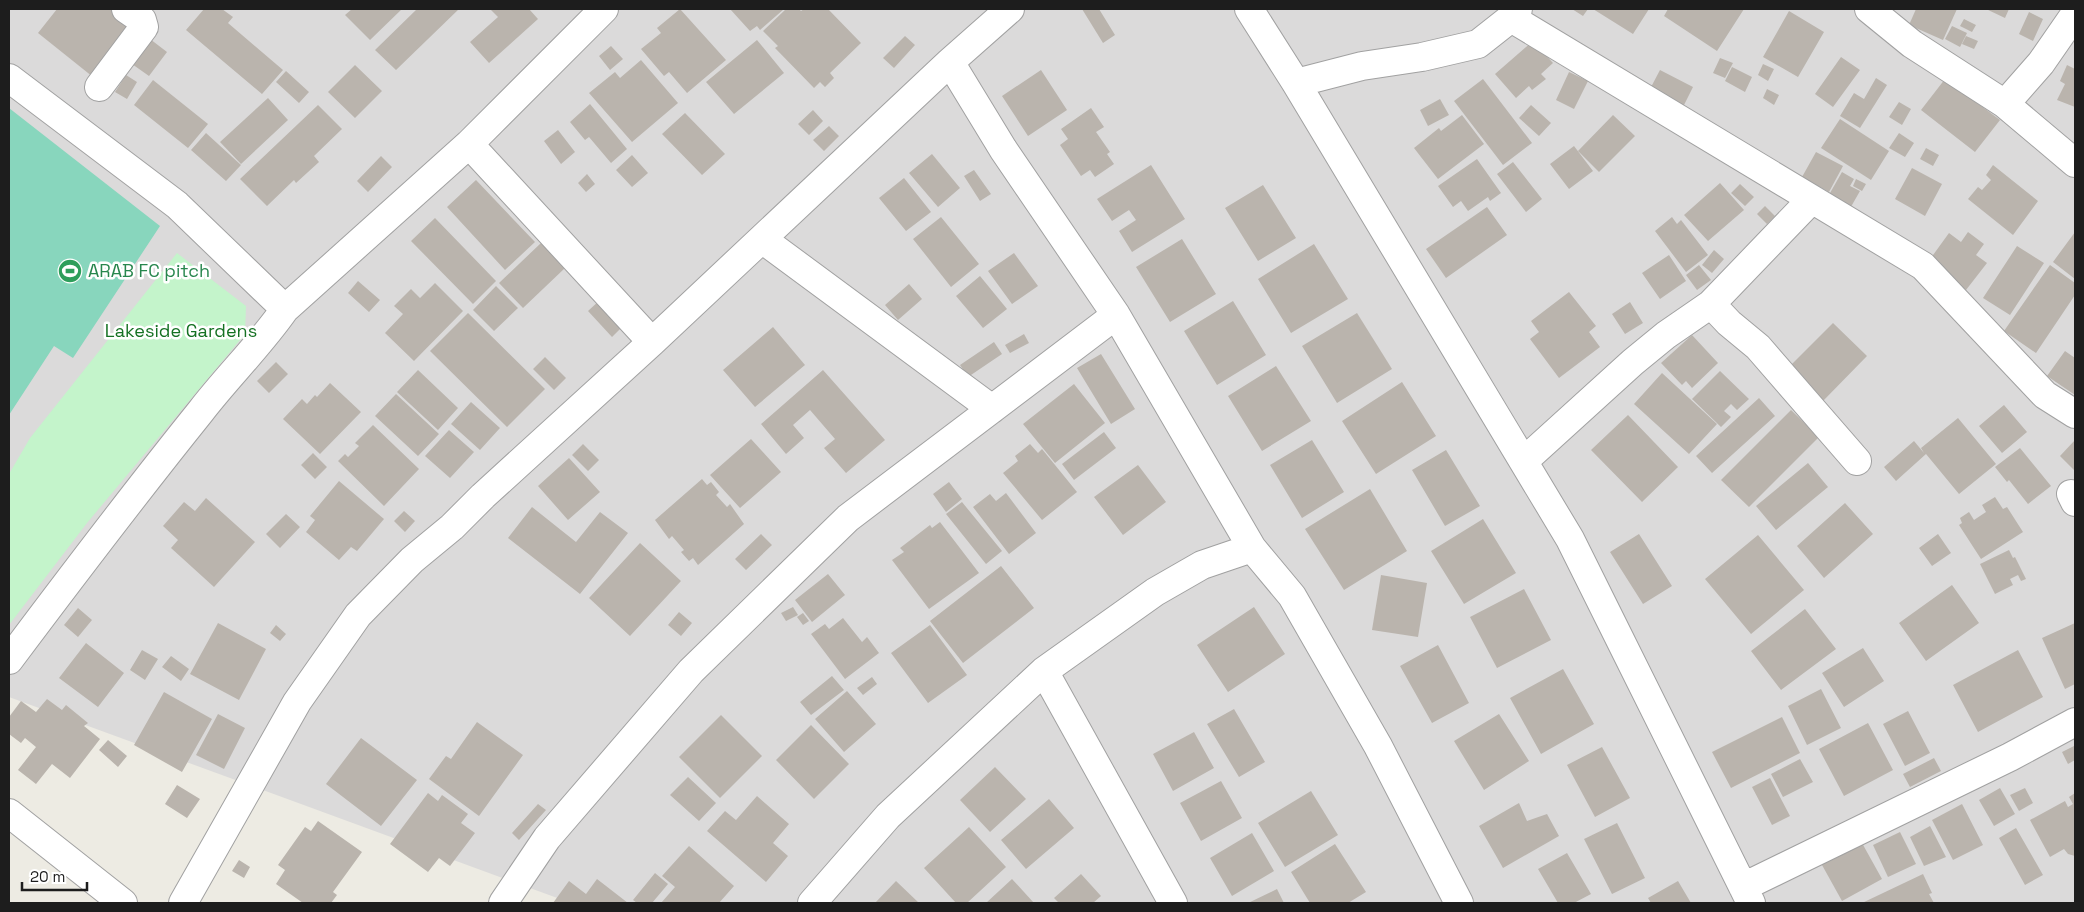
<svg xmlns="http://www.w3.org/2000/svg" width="2084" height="912" font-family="'Space Grotesk',sans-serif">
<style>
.residential{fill:#dbdada}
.park{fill:#c4f4cb}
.pitch{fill:#88d6bd}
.building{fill:#bab4ad}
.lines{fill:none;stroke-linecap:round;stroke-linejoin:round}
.minor-casing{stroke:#a1a1a1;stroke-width:30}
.minor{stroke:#fff;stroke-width:28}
.labels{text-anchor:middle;stroke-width:5;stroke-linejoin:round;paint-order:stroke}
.leisure-label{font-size:18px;fill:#27864d;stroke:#fff;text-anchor:start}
.park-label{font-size:18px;fill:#157123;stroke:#fff}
</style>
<rect width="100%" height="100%" fill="#edebe3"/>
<path class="residential" d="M9,9H2075V903H571L9,697Z"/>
<path class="park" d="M177,253L246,306L245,334L87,523L9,625V474L30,438Z"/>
<path class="pitch" d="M9,108L160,226L73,358L54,346L9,415Z"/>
<path class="building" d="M57,9H114L135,25L93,77L38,33Z
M204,9H222L233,17L228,23L283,70L262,94L186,30Z
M352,9H402L370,40L345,15Z
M417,9H459L396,70L375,50Z
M490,9H529L538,19L489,63L470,42L498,17Z
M680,9L726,60L687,93L669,72L664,76L641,49L661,33L657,28Z
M730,9H784L760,30L757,26L750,31Z
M786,9H799L801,11L804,9H828L861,43L830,73L834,78L825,87L820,82L814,88L775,48L778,46L763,31Z
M1082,9H1099L1115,35L1103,43Z
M1572,9H1588L1583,16Z
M1593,9H1649L1633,34Z
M1668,9H1744L1717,51L1664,16Z
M1916,9H1957L1943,40L1909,25Z
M1986,9H2009L2005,18Z
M1789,11L1824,32L1798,77L1763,57Z
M2029,12L2043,19L2033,41L2019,34Z
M1964,19L1976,25L1972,32L1960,26Z
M1952,26L1967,33L1960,47L1945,39Z
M905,36L915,45L894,68L883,58Z
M1966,36L1978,41L1974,49L1962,44Z
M150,39L167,52L149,76L132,64Z
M757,40L784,73L734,114L706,82Z
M1533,41L1553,63L1541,74L1546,79L1532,90L1529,86L1516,98L1495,74Z
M611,46L623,59L610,70L599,56Z
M1841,57L1860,70L1833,107L1815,94Z
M1720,58L1733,63L1725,78L1713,73Z
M641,60L678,103L632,142L589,93L615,72L620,78Z
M1763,64L1774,69L1768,81L1758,75Z
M355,65L382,91L355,118L328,92Z
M2067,65L2075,69V107L2057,100L2065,84L2060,81Z
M1732,67L1752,77L1745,92L1725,81Z
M1041,70L1067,110L1028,136L1002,96Z
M1660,70L1693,87L1683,107L1650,89Z
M286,71L309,92L299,103L276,82Z
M1569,72L1588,81L1574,109L1556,100Z
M126,75L137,82L127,99L115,92Z
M1876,78L1887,85L1860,128L1840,116L1854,93L1864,99Z
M1483,79L1532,143L1503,165L1454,101Z
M1945,79L2000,120L1975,152L1921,110Z
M153,80L208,124L188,148L134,105Z
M1767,89L1779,95L1774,105L1763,98Z
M268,98L288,120L241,164L220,142Z
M1440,99L1449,115L1428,126L1420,110Z
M1899,102L1911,109L1902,125L1889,117Z
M590,104L627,149L611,163L589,137L585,140L570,122Z
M318,105L342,129L314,156L319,162L296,183L294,180L267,206L240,179Z
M1531,105L1551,123L1539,136L1519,118Z
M1091,108L1104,127L1096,132L1110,152L1107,154L1114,164L1095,177L1090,170L1081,176L1060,145L1068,139L1061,129Z
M813,110L823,121L809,135L798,124Z
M685,113L725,154L702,175L662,134Z
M1462,115L1484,144L1438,179L1414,148L1439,128L1441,131Z
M1613,115L1635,136L1599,172L1578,151Z
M1840,119L1889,151L1871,180L1821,148Z
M829,126L839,136L824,151L813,140Z
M558,130L575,152L561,164L544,141Z
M206,133L241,165L226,181L191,150Z
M1899,133L1914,143L1905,157L1889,148Z
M1574,146L1593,171L1569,189L1550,164Z
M1926,148L1939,155L1933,166L1920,159Z
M1816,152L1843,166L1829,192L1802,177Z
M932,154L960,188L938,207L909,173Z
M632,155L648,173L632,187L616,170Z
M381,156L392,167L368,192L357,181Z
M1477,159L1501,193L1490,201L1488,197L1468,211L1461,201L1453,207L1438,186Z
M1513,162L1542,199L1526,212L1497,174Z
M1151,165L1185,219L1132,252L1119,231L1136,220L1129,210L1112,221L1097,199Z
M1993,165L2038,201L2013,235L1968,199L1978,187L1982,190L1991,180L1986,175Z
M1912,168L1942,184L1925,216L1895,199Z
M974,170L991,194L980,201L964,176Z
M1842,172L1854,179L1850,186L1860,191L1848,212L1826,200Z
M587,174L595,184L586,192L578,183Z
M904,178L931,212L906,231L879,198Z
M1856,179L1866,184L1862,191L1853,186Z
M476,180L535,242L505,270L447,207Z
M1720,183L1744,210L1708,241L1684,215Z
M1740,184L1754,197L1745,206L1731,193Z
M1263,185L1296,238L1258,261L1225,208Z
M1765,206L1775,216L1767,224L1757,214Z
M1487,207L1507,235L1446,278L1426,249Z
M941,217L979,264L951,287L913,239Z
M1672,217L1677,224L1681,220L1708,255L1686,272L1655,231Z
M435,218L496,281L473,304L411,241Z
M1968,232L1984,244L1976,255L1987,263L1966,290L1928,262L1949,233L1961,242Z
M2075,232V279L2053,262Z
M1182,239L1216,294L1170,322L1136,267Z
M541,243L565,268L523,308L499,283Z
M1314,244L1348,299L1291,333L1258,279Z
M2017,246L2044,263L2010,315L1983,298Z
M1714,250L1724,259L1712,273L1702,265Z
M1014,253L1038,286L1012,304L988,271Z
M1669,255L1686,281L1660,299L1642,273Z
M1699,265L1711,280L1697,290L1686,275Z
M2050,265L2075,283V295L2036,353L2004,331Z
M980,276L1007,309L983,328L956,296Z
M358,281L380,300L369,312L348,293Z
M435,283L463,311L414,361L385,333L403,314L394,306L411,289L420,298Z
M909,284L922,299L898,320L885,305Z
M496,286L518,308L494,331L473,310Z
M1569,292L1596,326L1589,332L1600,347L1559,378L1530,339L1539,332L1531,321Z
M600,300L623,326L612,337L588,311Z
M1233,301L1266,355L1217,385L1184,331Z
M1630,302L1643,323L1625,334L1612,314Z
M468,313L545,389L507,427L430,351Z
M1357,313L1392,369L1337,403L1302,346Z
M1833,323L1867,356L1823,401L1788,368Z
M773,327L805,365L755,407L723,370Z
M1024,334L1029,343L1010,353L1005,345Z
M1692,335L1718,363L1692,388L1686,381L1682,385L1661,363Z
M994,342L1002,354L968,377L960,365Z
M2065,351L2075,358V395L2047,376Z
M1101,354L1135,409L1111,424L1077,368Z
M545,357L566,378L554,390L533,369Z
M276,362L288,374L269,393L257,381Z
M1276,366L1311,421L1262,451L1228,396Z
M418,370L458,408L438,430L397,392Z
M823,370L885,440L846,473L824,448L835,439L810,410L793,425L804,438L786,454L761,424Z
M1720,371L1749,399L1737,410L1731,404L1724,411L1731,417L1721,427L1692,399Z
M1662,373L1717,424L1689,454L1634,404Z
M1402,382L1436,436L1376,474L1342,421Z
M330,383L361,412L320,454L283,419L302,399L307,404L315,395L317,397Z
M1074,384L1105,423L1055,463L1023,424Z
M396,394L439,434L418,456L375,416Z
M1759,398L1775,416L1712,473L1696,456Z
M471,402L500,428L480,450L451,424Z
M2004,405L2027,432L2002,453L1979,426Z
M1791,410L1819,437L1749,507L1721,480Z
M1628,415L1678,467L1642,502L1591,450Z
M1958,418L1996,464L1959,494L1926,454L1896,481L1884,467L1914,441L1924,453L1921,448Z
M373,425L419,469L384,506L338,461L345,454L348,457L359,446L355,443Z
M449,430L474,452L450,478L425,456Z
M1104,432L1116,448L1074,480L1062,464Z
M751,439L781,472L740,508L710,475Z
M1312,440L1344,492L1302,518L1270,465Z
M2075,440V471L2060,456Z
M583,444L599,460L588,471L572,455Z
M1030,444L1038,453L1042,449L1077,492L1042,520L1003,473L1018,461L1015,456Z
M2020,448L2051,486L2028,504L2009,480L2007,482L1995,467Z
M1446,450L1480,506L1445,526L1412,470Z
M313,453L327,467L315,479L301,465Z
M569,458L600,492L568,520L538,486Z
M1808,463L1828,487L1776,530L1756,506Z
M1138,465L1166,502L1123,535L1094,497Z
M702,479L707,485L711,482L719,492L716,495L727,507L730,504L744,524L698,565L693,558L689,561L681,552L684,550L672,536L669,539L655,520Z
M339,481L384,519L357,551L351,547L339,560L306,532L315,520L310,516Z
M949,482L962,499L946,512L933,494Z
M1370,489L1407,551L1344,590L1305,529Z
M1006,493L1036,533L1009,554L973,507L990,494L996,501Z
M1995,497L2003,509L2007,507L2023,532L1981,559L1959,525L1962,523L1960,518L1969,512L1974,520L1986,512L1982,505Z
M206,498L255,542L214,587L171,548L178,540L163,526L184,502L195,511Z
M962,502L1002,551L986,564L946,514Z
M1845,503L1873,534L1824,578L1797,546Z
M532,507L576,542L600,512L628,533L580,594L508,538Z
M404,511L415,521L405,532L394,521Z
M286,514L300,527L280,548L266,534Z
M1483,519L1516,573L1464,604L1431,551Z
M940,522L979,573L929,609L892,560L904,552L900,548L930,525L932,528Z
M761,534L772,545L746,570L735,559Z
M1639,534L1672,586L1643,604L1610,552Z
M1938,534L1951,553L1932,566L1919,548Z
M1758,535L1804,590L1751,634L1705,579Z
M640,543L681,581L630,636L589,598Z
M2009,550L2013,558L2015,557L2026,579L2021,581L2018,575L2010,579L2013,585L1995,594L1980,564Z
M1001,566L1034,608L963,663L930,621Z
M828,574L845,595L812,622L795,600Z
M1381,575L1427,583L1418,637L1372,630Z
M1952,585L1979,623L1926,661L1899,623Z
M1524,589L1551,640L1497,668L1470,617Z
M793,607L798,615L786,621L781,613Z
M1254,607L1285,654L1228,692L1197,645Z
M78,608L92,620L78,637L64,625Z
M1805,609L1836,649L1781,690L1751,651Z
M679,612L692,623L681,636L668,625Z
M803,613L809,621L803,625L797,617Z
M843,618L862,642L867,637L879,653L845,679L811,634L825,624L829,629Z
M218,623L266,649L239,700L190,674Z
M2075,623V684L2065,689L2042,638Z
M276,625L286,634L280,641L270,633Z
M930,625L967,675L928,703L891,653Z
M86,643L124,673L98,707L59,678Z
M1438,645L1469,703L1432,723L1400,666Z
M1863,648L1884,681L1844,707L1822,673Z
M142,650L158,659L145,680L130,670Z
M2018,650L2043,697L1978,732L1953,685Z
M171,656L189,669L181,681L162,667Z
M1563,669L1594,724L1541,754L1510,698Z
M832,676L844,690L811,715L800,702Z
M872,677L877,684L863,695L857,688Z
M1821,689L1841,728L1807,745L1788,706Z
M847,691L876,724L844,752L815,719Z
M164,692L212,719L182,772L134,745Z
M47,699L62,710L66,705L88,723L84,726L100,739L70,778L52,764L36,784L18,770L36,747L25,738L21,743L9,734V717L21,701L36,712Z
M1234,709L1265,762L1239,777L1207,724Z
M1908,711L1930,753L1905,766L1883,724Z
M218,714L245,728L224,769L196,755Z
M1499,714L1529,761L1484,790L1454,741Z
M721,715L762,756L720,798L679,757Z
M1782,717L1800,753L1731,788L1712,752Z
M477,722L523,755L479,816L429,779L446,756L451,759Z
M1868,723L1893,770L1844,796L1819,749Z
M811,725L849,764L814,799L776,760Z
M1194,732L1214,768L1173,791L1153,754Z
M361,738L417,780L381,826L326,784Z
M108,740L127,756L118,767L99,750Z
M2074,746L2075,760L2068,764L2062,752Z
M1602,747L1630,798L1595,817L1567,765Z
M1934,758L1941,771L1910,787L1903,774Z
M1800,759L1813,782L1783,797L1771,774Z
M995,767L1026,799L990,832L960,800Z
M688,777L716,803L699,821L670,795Z
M1770,778L1790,816L1772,825L1752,787Z
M1221,781L1242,818L1201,841L1180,803Z
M177,785L200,799L187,818L165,804Z
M2000,788L2015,814L1994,826L1979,800Z
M2025,788L2033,803L2019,811L2010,795Z
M1311,791L1338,835L1285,867L1258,823Z
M428,793L438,801L442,795L468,814L461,823L475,833L450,866L439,858L428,872L390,844Z
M2075,793V856L2068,854L2064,849L2050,857L2030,820L2065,801L2068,807L2073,804L2069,797Z
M757,796L789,824L773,843L788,856L766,882L707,831L725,811L736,820Z
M1049,799L1074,828L1026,869L1001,840Z
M1519,803L1527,821L1547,814L1559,836L1503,868L1479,826Z
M538,804L546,810L519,840L512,833Z
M1962,804L1983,845L1953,860L1932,820Z
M318,821L362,852L333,892L337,895L331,903H303L276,884L285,870L278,865L305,827L311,831Z
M1617,823L1645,878L1612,894L1584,839Z
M1930,826L1946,857L1924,866L1910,837Z
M969,827L1006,867L967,903H956L924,868Z
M2016,828L2043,875L2025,885L1999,838Z
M1900,832L1916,864L1888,877L1873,845Z
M1252,833L1274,871L1232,896L1210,858Z
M1857,834L1882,879L1842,901L1817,856Z
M1335,844L1366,892L1348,903H1310L1291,872Z
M689,846L734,886L719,903H661L675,887L662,876Z
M1567,853L1591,894L1574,903H1558L1538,869Z
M239,860L250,867L244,878L232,871Z
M655,873L668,884L652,903H637L633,900Z
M1081,874L1101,896L1093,903H1059L1054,898Z
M1923,874L1932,893L1929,894L1934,903H1862Z
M597,879L628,903H553L569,881L586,894Z
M1012,879L1034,903H986Z
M896,881L919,903H875Z
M1678,881L1691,903H1651L1648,898Z
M1277,889L1284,903H1248Z"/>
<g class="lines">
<g class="minor-casing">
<path id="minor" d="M1249,9L1296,83L1570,539L1751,903
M1869,9L1912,44L2005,104L2075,163
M1511,18L1923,266L2045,395L2075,414
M950,62L1003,149L1116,315L1252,548L1292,596L1378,746L1459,903
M9,78L177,205L285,309
M1296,83L1362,66L1422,57L1478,44L1511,18L1518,9
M99,87L144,27L142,20L126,9
M2005,104L2041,63L2075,14
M469,144L652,342
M762,239L992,409
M1711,304L1729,323L1758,347L1857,461
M1524,461L1633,362L1666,335L1711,304L1811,200
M2071,494L2075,502
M9,660C72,576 135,493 201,411C228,376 260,345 285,309L469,144L604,9
M1044,671L1173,903
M9,813L123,903
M1743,887L2010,757L2075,722
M183,903L297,702L358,615L412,560L452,527L483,496L652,342L950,62L1010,9
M503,903L547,838L691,671L848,518L1116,315
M812,903L888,816L1044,671L1155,592L1202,565L1252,548"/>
</g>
<use href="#minor" class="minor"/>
</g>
<defs>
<g id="stadium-disc" transform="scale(1.25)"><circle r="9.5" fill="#2e9e5b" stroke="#fff"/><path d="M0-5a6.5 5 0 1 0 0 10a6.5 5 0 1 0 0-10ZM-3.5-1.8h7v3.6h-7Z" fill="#fff"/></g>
</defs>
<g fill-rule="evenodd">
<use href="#stadium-disc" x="70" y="271"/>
</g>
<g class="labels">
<g class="leisure-label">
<text x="88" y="277">ARAB FC pitch</text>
</g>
<g class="park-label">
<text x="181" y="337">Lakeside Gardens</text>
</g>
</g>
<rect width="2084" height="912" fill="none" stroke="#1d1d1d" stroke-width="20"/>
<path d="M22 882v8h65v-8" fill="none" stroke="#1d1d1d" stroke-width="2.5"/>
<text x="30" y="882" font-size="15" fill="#1d1d1d" stroke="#ffffff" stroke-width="4" paint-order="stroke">20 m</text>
</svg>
